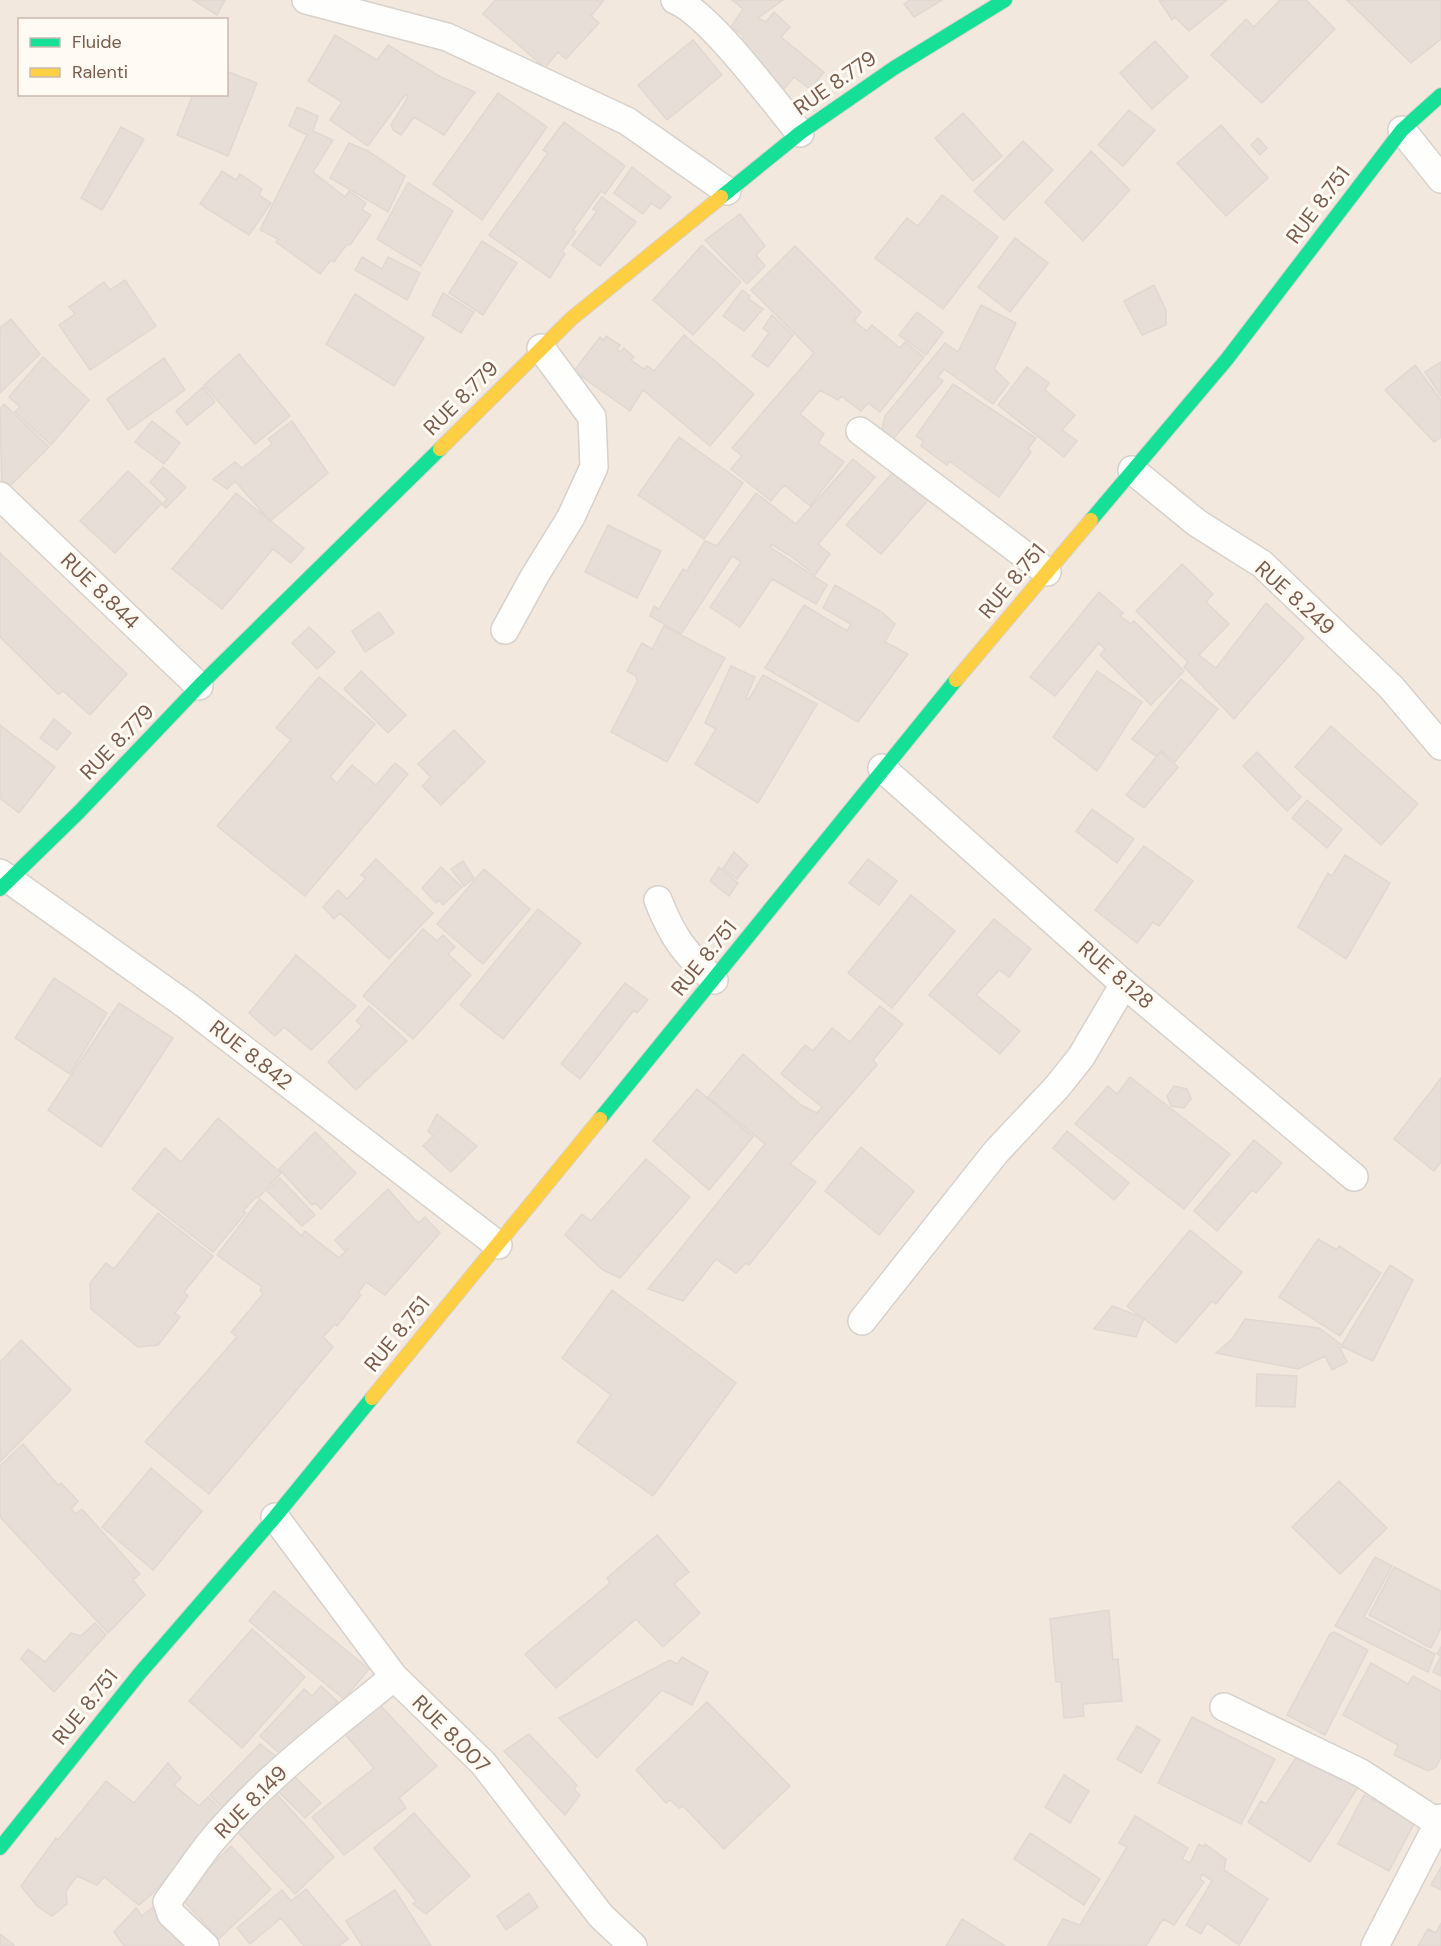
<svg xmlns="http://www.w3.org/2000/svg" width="1441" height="1946" font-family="'DM Sans',sans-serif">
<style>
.residential{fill:#f2e8de;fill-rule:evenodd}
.building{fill:#e6ded7;stroke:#e2d8d2;stroke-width:1.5}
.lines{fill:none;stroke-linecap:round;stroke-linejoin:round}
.street-casing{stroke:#d7d1cb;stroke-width:30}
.fast-casing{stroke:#d9d2cb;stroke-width:16}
.slow-casing{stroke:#d9d2cb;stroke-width:16}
.street{stroke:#fefefd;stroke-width:27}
.fast{stroke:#16e098;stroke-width:14}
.slow{stroke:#ffcf43;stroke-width:14}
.labels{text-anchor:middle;stroke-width:6;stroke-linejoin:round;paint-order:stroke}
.street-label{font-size:21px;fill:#7a5c4d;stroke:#fffaf3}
</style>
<rect width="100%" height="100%" fill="#f9f5f0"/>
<path class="residential" d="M0,0H1441V1946H0ZM20,20H226V94H20Z"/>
<path class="building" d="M193,0H225L217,15Z
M495,0H604L591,16L599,23L566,59L558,52L545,68L483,14Z
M732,0H783L758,18L766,22L774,12L790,27L781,37L824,72L810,89L794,77L783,90L745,64L735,48L744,36L731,27L743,9Z
M910,0H942L914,17L904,4Z
M1159,0H1227L1189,31L1175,17L1172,20Z
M1280,0H1306L1335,29L1262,103L1211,55L1246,19L1254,27Z
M1347,0H1441V39L1411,63Z
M335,35L377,60L388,45L439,76L475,92L444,135L414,117L401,135L393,130L391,125L408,97L405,95L368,146L330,120L342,102L308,81Z
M693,40L722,75L667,120L638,85Z
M1155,41L1188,77L1152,109L1120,73Z
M226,71L257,83L228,156L177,135L193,94H226Z
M498,93L547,127L482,220L433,184Z
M297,107L318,116L313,131L333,140L313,172L345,197L349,191L366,203L362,210L371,215L350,245L347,244L334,262L331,260L320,274L276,242L278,239L260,230L307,135L289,126Z
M1129,110L1155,130L1123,166L1098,145Z
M963,113L1002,156L973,181L935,138Z
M564,122L625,166L605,194L601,191L573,230L576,232L562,251L565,254L550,278L489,235L548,153L543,150Z
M1221,125L1268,178L1226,216L1177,163Z
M121,127L144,139L102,210L81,198Z
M1258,138L1267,148L1260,155L1251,145Z
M1023,141L1053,170L1004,220L974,191Z
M349,143L368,151L405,176L388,212L330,178Z
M1091,151L1130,190L1083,241L1045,202Z
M632,167L671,197L660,209L651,203L643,214L614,193Z
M222,171L236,180L240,174L262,189L259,195L271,203L249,235L200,204Z
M408,183L453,211L421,266L377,239Z
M942,195L998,237L943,309L875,258L907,218L918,226Z
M602,197L636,222L600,266L572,245L597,211L593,209Z
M740,214L765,246L756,255L765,266L747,284L705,240Z
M1015,238L1048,263L1010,312L978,287Z
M482,241L517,263L483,315L449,293Z
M702,245L741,282L693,335L653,300Z
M795,246L861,312L854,321L867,331L872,325L900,348L905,342L924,357L880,412L868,403L861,411L841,396L838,400L820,390L800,414L824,434L818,443L844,462L810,506L784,485L771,501L731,469L742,456L732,448L814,353L751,290Z
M362,257L382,269L388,257L420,273L407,300L355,270Z
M125,280L156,326L90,370L59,325L75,314L69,307L104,282L110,290Z
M1154,285L1166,310V325L1142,335L1124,301Z
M742,290L750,296L749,299L763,309L744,331L723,316Z
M443,293L474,312L461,333L432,315Z
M355,294L424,338L394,386L326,344Z
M981,305L1016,323L994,369L1009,383L993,404L944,369L938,377L943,381L893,439L881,432L885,416L945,343L958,352Z
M917,312L943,332L926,355L899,335Z
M772,315L793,335L768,367L752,356L769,333L763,328Z
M11,319L40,354L0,393V328Z
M684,335L754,394L710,446L643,390L630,411L574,371L600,337L604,340L606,336L620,345L617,349L620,352L624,348L634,357L631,360L644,369L647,366L654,371Z
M239,354L290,416L255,444L204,385Z
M43,357L89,400L51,445L15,412L20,407L9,397Z
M164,358L185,390L128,430L107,399Z
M1441,362V396L1425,372Z
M1415,365L1441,400V437L1434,442L1385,390Z
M1027,367L1049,383L1045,390L1075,415L1062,430L1077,441L1064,457L998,405Z
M953,384L1036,438L1028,449L1031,452L999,497L949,461L947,465L921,446L923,441L916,436Z
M203,387L215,402L187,425L176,411Z
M4,404L49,447L2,494L0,409Z
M152,421L180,443L164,464L135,442Z
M292,421L328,473L270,521L235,481L227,489L213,479L235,462L242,468L272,444L268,439Z
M679,437L743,483L704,539L638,495Z
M853,459L875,477L818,544L830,554L815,575L789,555L771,544L770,547L827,585L816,604L772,579L740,627L710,607L741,562L732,556L681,634L650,616L654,606L659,609L683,569L687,571L705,541L717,546L756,493L796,524Z
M163,467L186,487L166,508L162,504L167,499L150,482Z
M128,471L162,503L115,553L80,521Z
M894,471L928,500L881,554L846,525Z
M236,493L304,548L291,563L273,549L222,609L172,569Z
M608,525L661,551L637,598L585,572Z
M0,553L127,674L90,715L63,691L58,694L0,637Z
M1182,564L1213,594L1206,602L1229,624L1199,655L1216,668L1266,603L1304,638L1234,719L1184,667L1188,662L1136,611Z
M835,585L882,612L895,624L885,642L908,654L858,722L765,668L804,605L847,631L851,624L823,608Z
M1099,592L1123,613L1120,616L1131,624L1134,621L1184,671L1151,705L1100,655L1105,649L1099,643L1055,696L1030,677Z
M379,612L394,633L365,652L352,631Z
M664,626L725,658L667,762L611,732L637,682L636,676L627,671L642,643L652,649Z
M309,627L335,652L317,669L292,643Z
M731,666L755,677L746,698L749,699L763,675L817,704L758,803L695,764L716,729L705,723Z
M361,671L406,715L388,733L344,689Z
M1097,671L1142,702L1097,771L1053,737Z
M319,677L375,724L330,777L337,783L352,765L376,785L395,763L408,774L305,896L217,826L291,740L276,728Z
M1181,679L1218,709L1175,762L1161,751L1156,756L1132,739Z
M54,719L71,733L57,750L40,738Z
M0,725L55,767L19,813L0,798Z
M1331,726L1418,804L1381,845L1295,767Z
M454,730L485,762L441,805L422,786L431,777L418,764Z
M1160,752L1178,767L1144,808L1126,795Z
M1257,752L1301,797L1287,811L1243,766Z
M1307,800L1342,829L1327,848L1292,818Z
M1092,809L1134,839L1117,863L1076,831Z
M1144,846L1193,881L1159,926L1153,922L1137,943L1095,910Z
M734,852L748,865L737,879L723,868Z
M1345,855L1390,883L1346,959L1298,927L1328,873L1332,876Z
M376,859L433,913L389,959L340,913L334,919L323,907L338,890L347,899L366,878L361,875Z
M868,859L897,881L879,905L849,883Z
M463,861L474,878L464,886L451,869Z
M441,867L462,887L443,905L439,900L436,903L422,888Z
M719,867L738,883L729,896L710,881Z
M484,869L530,909L483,964L437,924Z
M911,895L955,931L892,1008L848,973Z
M538,909L581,943L503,1039L460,1005Z
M994,919L1031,949L1009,977L999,970L976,995L1020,1031L1000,1054L929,995Z
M423,929L437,941L443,935L455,947L448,954L471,975L413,1039L363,996Z
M296,955L356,1006L311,1050L284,1027L275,1036L249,1013Z
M54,978L107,1013L70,1074L15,1038Z
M625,983L648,1000L637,1013L634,1010L580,1079L561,1064Z
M119,1003L173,1038L101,1147L48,1110Z
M369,1006L407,1041L356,1090L328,1062L362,1026L356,1021Z
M880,1006L903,1024L873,1060L877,1065L790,1164L816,1182L749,1265L746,1263L736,1273L716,1259L683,1301L648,1289L765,1144L708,1097L743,1054L801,1105L817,1113L822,1107L781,1074L805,1045L813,1051L832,1028L850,1042Z
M1130,1077L1230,1154L1184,1209L1075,1124L1108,1086L1117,1094Z
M1441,1078V1162L1434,1171L1394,1139Z
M1174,1086L1187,1089L1191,1099L1184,1108L1171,1106L1167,1096Z
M697,1089L753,1137L709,1190L653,1141Z
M437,1114L477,1146L451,1172L423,1146L433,1136L428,1131Z
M218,1118L281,1173L259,1197L255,1198L243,1211L246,1213L213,1252L132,1189L165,1148L181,1162Z
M1067,1131L1129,1183L1114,1200L1053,1148Z
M315,1132L356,1173L321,1209L315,1203L312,1205L279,1169Z
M1254,1140L1282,1163L1256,1193L1252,1190L1217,1231L1194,1211Z
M861,1147L914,1191L879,1235L825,1191Z
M646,1159L690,1197L620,1278L603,1270L565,1235L582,1214L591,1221Z
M280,1178L315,1215L302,1226L267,1191Z
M388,1189L418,1223L425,1217L440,1233L385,1295L366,1282L358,1293L361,1295L337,1326L335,1324L323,1337L333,1347L209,1494L145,1442L237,1337L231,1332L263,1294L260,1290L262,1287L217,1255L260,1199L302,1236L305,1231L339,1258L349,1248L344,1250L335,1240Z
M158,1213L213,1256L184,1292L188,1296L175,1313L180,1317L158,1345L138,1347L91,1309L90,1283L106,1263L114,1269Z
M1190,1230L1242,1272L1216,1304L1212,1301L1176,1343L1127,1306Z
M1318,1239L1337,1250L1339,1246L1381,1273L1340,1336L1279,1297Z
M1390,1265L1413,1280L1373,1361L1343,1347L1340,1348L1347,1362L1332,1370L1325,1356L1298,1369L1216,1353L1233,1338L1245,1319L1319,1328L1342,1345Z
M612,1290L736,1383L653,1496L577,1442L611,1395L562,1358Z
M1112,1306L1144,1318L1136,1337L1094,1329Z
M21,1340L71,1390L0,1462V1362Z
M1257,1374L1297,1376L1295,1407L1256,1406Z
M23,1444L58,1485L61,1483L78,1501L71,1509L76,1514L82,1509L140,1574L133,1580L145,1595L108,1633L0,1517V1466Z
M151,1468L202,1511L153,1570L102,1527Z
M1339,1481L1387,1528L1340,1574L1292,1527Z
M657,1535L689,1572L674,1584L700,1613L663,1647L636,1619L556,1688L525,1654L610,1583L607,1578Z
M1375,1557L1392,1566L1364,1617L1435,1654L1428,1672L1335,1626Z
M1394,1567L1441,1591V1628L1431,1648L1369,1615Z
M274,1591L369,1669L344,1699L249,1621Z
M1109,1610L1113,1660L1118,1659L1122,1701L1083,1704L1084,1716L1064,1718L1061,1682H1056L1050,1619Z
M95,1623L106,1635L54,1692L21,1659L28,1649L45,1662L71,1633L81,1636Z
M252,1629L305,1677L242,1748L189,1701Z
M1334,1632L1368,1650L1325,1735L1287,1715L1330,1634Z
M1441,1647V1676L1433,1672L1441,1656L1437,1654Z
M682,1657L708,1672L692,1705L662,1690L597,1758L559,1718L670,1660L677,1664Z
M1371,1663L1408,1684L1413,1676L1441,1691V1757L1436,1767L1428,1771L1394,1755L1398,1745L1343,1715Z
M321,1686L338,1702L286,1759L260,1736L304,1689L312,1696Z
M707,1702L790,1786L724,1849L683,1806L679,1808L670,1800L666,1803L636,1770Z
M378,1703L437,1766L399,1798L406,1808L344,1855L312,1817L374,1768L344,1733Z
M1192,1717L1275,1759L1241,1824L1158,1783Z
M1137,1726L1160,1740L1141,1773L1117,1759Z
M529,1734L577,1785L574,1789L580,1795L565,1815L504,1751Z
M260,1744L277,1757L225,1810L210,1795Z
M1297,1756L1358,1787L1310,1862L1248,1822L1261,1801L1266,1804Z
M168,1763L181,1778L174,1785L199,1806L208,1797L224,1812L152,1894L139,1905L104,1877L97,1885L77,1876L66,1891L67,1904L52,1916L37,1906L21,1886L56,1838L58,1840L106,1781L134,1803Z
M1064,1775L1089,1791L1070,1823L1045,1807Z
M294,1776L321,1803L305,1818L278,1791Z
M273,1790L334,1857L295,1894L233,1827Z
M1364,1795L1415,1822L1389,1871L1338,1844Z
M414,1813L470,1876L426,1914L413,1904L416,1901L374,1848Z
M1135,1816L1188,1848L1182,1859L1190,1863L1199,1844L1204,1847L1205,1844L1226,1859L1224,1870L1268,1899L1239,1945L1207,1923L1201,1934L1186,1925L1212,1881L1202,1874L1200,1879L1204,1882L1174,1925L1163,1919L1146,1946L1048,1945L1063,1919L1080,1925L1127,1847L1119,1843Z
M1030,1833L1100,1879L1084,1905L1014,1859Z
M231,1846L271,1889L219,1939L180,1897Z
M1441,1867V1890L1431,1885Z
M306,1889L348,1939L339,1946H304L281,1918L250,1944L237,1928L282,1890L291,1901Z
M395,1890L431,1946H362L346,1921Z
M529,1893L538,1907L506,1930L497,1916Z
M159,1902L192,1946H124L114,1932L136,1908L142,1916Z
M962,1919L1005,1946H946Z
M1441,1923V1946H1418L1428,1929L1436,1933Z
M0,1934L14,1945V1946H0Z"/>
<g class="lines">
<g class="street-casing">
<path id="street" d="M306,0L447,37L627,121L727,191
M675,0C710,14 773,101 800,133
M1402,130L1441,179
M860,431L1047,572
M1132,470L1197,523L1262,564L1391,687L1441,746
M0,496L199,686
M505,630L534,577L571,517L594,467L592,417L541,348
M882,768L1124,984L1354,1177
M0,873L186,1005L498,1245
M658,900C673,938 684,952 714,980
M862,1321L996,1152L1057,1087L1081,1057L1124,984
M275,1517L394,1677L483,1763L601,1916L633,1946
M1224,1707L1361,1773L1438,1823
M205,1946L171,1914L167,1902C181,1883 195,1862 210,1843C263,1779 330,1729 394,1677
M1375,1946L1441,1818"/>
</g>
<g class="fast-casing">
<path id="fast" d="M721,197L800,133L894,68L1005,0
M1091,520L1227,359L1402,130L1441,95
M0,889L79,812L199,686L440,449
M600,1119L956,680
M0,1848L140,1673L275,1517L372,1398"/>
</g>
<g class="slow-casing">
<path id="slow" d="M440,449L571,319L721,197
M956,680L1091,520
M372,1398L600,1119"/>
</g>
<use href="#street" class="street"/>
<use href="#fast" class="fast"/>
<use href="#slow" class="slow"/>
</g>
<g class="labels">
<g class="street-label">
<text transform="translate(835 83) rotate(-35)" y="7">RUE 8.779</text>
<text transform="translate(1318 205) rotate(-53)" y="7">RUE 8.751</text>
<text transform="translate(461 398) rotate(-45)" y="7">RUE 8.779</text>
<text transform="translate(1012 581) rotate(-50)" y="7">RUE 8.751</text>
<text transform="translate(100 591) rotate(44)" y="7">RUE 8.844</text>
<text transform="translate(1295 598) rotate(42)" y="7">RUE 8.249</text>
<text transform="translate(117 742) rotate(-46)" y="7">RUE 8.779</text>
<text transform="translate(704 958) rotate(-51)" y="7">RUE 8.751</text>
<text transform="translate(1116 975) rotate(41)" y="7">RUE 8.128</text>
<text transform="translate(251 1055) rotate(38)" y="7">RUE 8.842</text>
<text transform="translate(397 1334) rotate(-51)" y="7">RUE 8.751</text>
<text transform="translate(85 1707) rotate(-51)" y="7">RUE 8.751</text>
<text transform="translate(451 1734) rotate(45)" y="7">RUE 8.007</text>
<text transform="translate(251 1802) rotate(-45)" y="7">RUE 8.149</text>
</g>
</g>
<rect x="18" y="18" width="210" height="78" fill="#fffaf3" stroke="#cabbb1" stroke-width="1.5"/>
<rect x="30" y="38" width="30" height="9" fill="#16e098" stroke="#cabbb1" stroke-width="1.5"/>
<text x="72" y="48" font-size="18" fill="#7a5c4d">Fluide</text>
<rect x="30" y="68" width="30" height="9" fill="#ffcf43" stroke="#cabbb1" stroke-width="1.5"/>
<text x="72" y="78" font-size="18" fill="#7a5c4d">Ralenti</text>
</svg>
